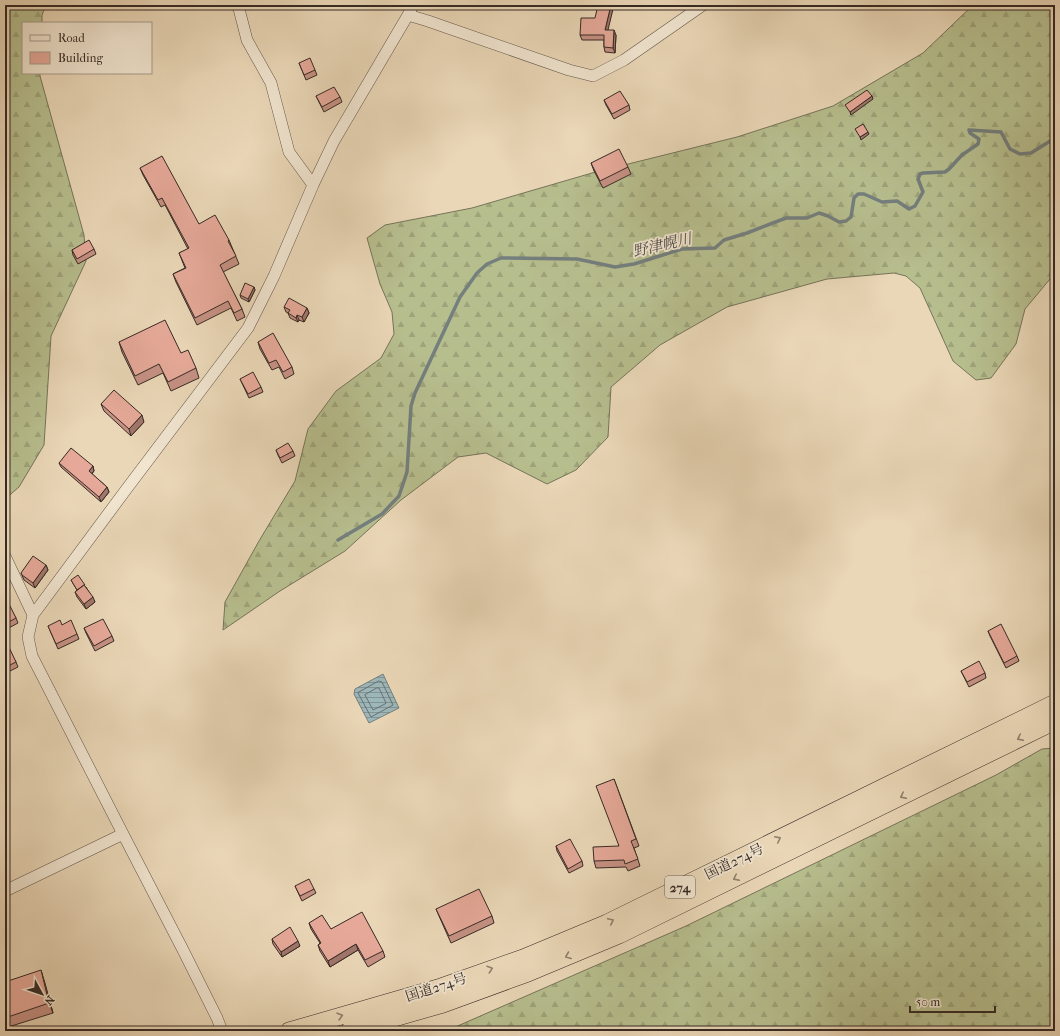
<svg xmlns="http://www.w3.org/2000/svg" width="1060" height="1036" font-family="'IM FELL French Canon','Noto Serif JP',serif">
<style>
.forest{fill:url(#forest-firs);stroke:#76745a}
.water{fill:url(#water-rules);stroke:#747f7e}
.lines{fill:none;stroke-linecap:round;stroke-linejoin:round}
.shore{stroke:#6a7070;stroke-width:1}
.stream{stroke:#747f7e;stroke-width:3.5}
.minor-casing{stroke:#63554a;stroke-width:12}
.highway-casing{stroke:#362a25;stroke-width:18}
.minor{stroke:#f1e5d0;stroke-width:11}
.highway{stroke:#ead7b7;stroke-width:17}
.wall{fill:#c69184;stroke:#362a25}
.shaded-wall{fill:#a1766b;stroke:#362a25}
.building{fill:#e6a999;stroke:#362a25}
.oneway{stroke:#90806e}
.labels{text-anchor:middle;stroke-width:3.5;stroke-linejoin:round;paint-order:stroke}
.shield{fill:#f1e5d0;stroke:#6e6258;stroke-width:1}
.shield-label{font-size:13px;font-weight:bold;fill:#362a25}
.street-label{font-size:14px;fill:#362a25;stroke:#f1e5d0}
.water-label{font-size:15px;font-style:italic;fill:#504d4a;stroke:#f1e5d0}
</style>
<defs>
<pattern id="forest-firs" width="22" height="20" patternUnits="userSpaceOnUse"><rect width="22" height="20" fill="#b7be8e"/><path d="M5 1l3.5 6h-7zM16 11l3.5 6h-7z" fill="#9ea37a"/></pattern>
<pattern id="water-rules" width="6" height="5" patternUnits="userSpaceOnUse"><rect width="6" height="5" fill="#9db7ba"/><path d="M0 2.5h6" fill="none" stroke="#819597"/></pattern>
</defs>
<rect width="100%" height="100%" fill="#ead7b7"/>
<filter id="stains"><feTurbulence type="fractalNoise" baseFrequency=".005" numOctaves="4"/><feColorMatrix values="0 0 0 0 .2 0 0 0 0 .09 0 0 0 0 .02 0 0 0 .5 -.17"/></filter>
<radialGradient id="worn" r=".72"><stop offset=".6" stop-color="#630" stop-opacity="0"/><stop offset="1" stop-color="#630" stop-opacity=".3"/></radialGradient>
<path class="forest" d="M5,5H46L42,15V23H23V73H40V76L84,235L86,261L51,336L44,445L19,487L5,499Z
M973,5H1055V273L1025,309L1016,344L991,378L976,380L953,361L920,288L906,276L894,273L827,279L727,307L660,345L611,387L608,437L576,470L547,484L486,453L458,457L401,500L345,551L280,591L223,630L225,602L259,541L295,481L308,429L336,391L381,358L394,334L392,312L380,284L367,238L385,225L472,208L592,173L737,137L833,106L923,53Z
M1055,748V1031H439L453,1028L686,926L996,775L1042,749Z"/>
<path class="water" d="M383,674L399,708L369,723L354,694L355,689Z"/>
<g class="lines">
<path class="shore" d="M379,681L382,682L393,705L371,717L358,693Z
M377,688H379L386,703L385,704L373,710L365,695Z"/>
<path class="stream" d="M338,540L382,514L399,496L407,472L411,406L415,393L460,297L477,273L487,264L501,258L577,259L615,267L634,264L682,249L715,248L724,240L747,233L786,218H807L819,213L828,216L839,222L846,221L851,217L854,198L858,194H864L882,202L897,201L909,209L915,206L923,192L918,179L920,174L923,173L945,172L949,169L962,155L978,144L979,139L970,133L969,130L1001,132L1010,149L1020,154L1031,153L1055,138"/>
<g class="minor-casing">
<path id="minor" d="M238,5L247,40L271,83L289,152L313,185
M408,15L428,21L569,70L593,76L624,60L703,5
M5,556L33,615
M5,891L123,834
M222,1031L217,1018L183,950L123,834L32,656L28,637L33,615L125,491L248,328L274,276L313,185L334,141L378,66L408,15L413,5"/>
</g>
<g class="highway-casing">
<path id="highway" d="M289,1031L438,988L523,958L607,923L1055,703
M349,1031L443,1004L528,973L619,935L1055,721"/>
</g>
<use href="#minor" class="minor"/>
<use href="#highway" class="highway"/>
</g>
<path class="wall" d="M608,30L616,35L615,53L605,52L604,47V40H582L580,35Z
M299,63L315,70L317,75L306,80Z
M316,96L340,97L342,102L324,112Z
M604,100L629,105L630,110L614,119L606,105Z
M591,163L628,167L631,174L603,188L594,171Z
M140,168L199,224L229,240L239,264L223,272L242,309L245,317L237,321L231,308L197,325L176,282L173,274L185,268L179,253L188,249L165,205L161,207L143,175Z
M94,249L96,254L78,264L73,255L72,250Z
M254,287L255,290L249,302L241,298L240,295Z
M284,307L307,308L309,313L304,322L299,320L298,322L290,318L288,313L286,312Z
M119,342L181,353L196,368L199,378L171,391L163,373L138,385L122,352Z
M258,342L292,367L294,374L285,379L279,367L272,370L260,349Z
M240,379L261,387L263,392L249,398Z
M101,404L144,422L131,436L104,411Z
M276,450L293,451L295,456L282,463L278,455Z
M59,463L93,466L94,471L92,474L107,487L109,492L101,502L61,467Z
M46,565L48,570L35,588L24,580L21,573Z
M71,580L86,587L95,602L86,609L77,597L75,592L77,590Z
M5,599L16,618L18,623L5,630Z
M62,625L77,634L79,639L58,649L48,626Z
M84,628L112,636L114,641L95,651L86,633Z
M988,631L1017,656L1019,661L1006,668L990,636Z
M5,644L16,662L18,667L8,672L5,667Z
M961,671L985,673L986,678L969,687Z
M614,779L639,846L634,848L640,866L628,871L626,867L596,868L594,861L619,846Z
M556,846L582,861L583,866L569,873L557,851Z
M295,886L314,889L316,893L302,901Z
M436,909L492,916L494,923L451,943L439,916Z
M309,923L331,929L383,951L385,957L368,967L358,950L330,967L320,951L318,945L320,943L311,929Z
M272,939L300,946L282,957L273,944Z
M44,980L53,1013L5,1028V982Z"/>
<path class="shaded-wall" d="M611,5H614L607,34L605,30Z
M614,30L616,35L615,53L613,48Z
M872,96L873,99L851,115L850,112Z
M868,132L869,134L861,140L860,137Z
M254,287L255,290L249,302L248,299Z
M307,308L309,313L304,322L302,317Z
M297,315L299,320L298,322L296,318Z
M142,415L144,422L131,436L129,429Z
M93,466L94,471L90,475L89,471Z
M107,487L109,492L101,502L99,497Z
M46,565L48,570L35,588L33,583Z
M93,597L95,602L86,609L84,604Z
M298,941L300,946L282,957L281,952Z
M356,944L358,950L330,967L328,961Z
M41,970L44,980L53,1013L49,1003Z"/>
<path class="building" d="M598,5H611L605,30H614L613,48L604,47V35H580L581,18H595Z
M310,58L315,70L304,75L299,63Z
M334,87L340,97L322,107L316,96Z
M867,90L872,96L850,112L845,105Z
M620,91L629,105L612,114L604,100Z
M863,124L868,132L860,137L855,129Z
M619,149L628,167L600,181L591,163Z
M162,156L199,224L215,215L229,240L228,241L236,256L220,265L242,309L234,313L228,301L195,318L173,274L186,268L179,253L189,248L162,198L158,200L140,168Z
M89,240L94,249L77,259L72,250Z
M245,283L254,287L248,299L240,295Z
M289,298L307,308L302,317L297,315L296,318L288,313L290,310L284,307Z
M165,320L181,353L188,350L196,368L168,382L159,364L135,376L119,342Z
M273,333L292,367L283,372L276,360L269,363L258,342Z
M253,372L261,387L248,394L240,379Z
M114,390L142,415L129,429L101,404Z
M288,443L293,451L280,458L276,450Z
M71,448L93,466L89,471L107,487L99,497L59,463Z
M33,556L46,565L33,583L22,575L21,573Z
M78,575L85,585H84L77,590L71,580Z
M84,585L93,597L84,604L75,592Z
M6,598L16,618L5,624V599Z
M103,619L112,636L94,646L84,628Z
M60,620L62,625L71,620L77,634L56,644L48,626Z
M1001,624L1017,656L1004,663L988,631Z
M7,643L16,662L6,667L5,666V644Z
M979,661L985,673L967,682L961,671Z
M614,779L636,839L631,841L638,859L625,864L624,860L594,861L593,847L619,846L596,786Z
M570,839L582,861L568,869L556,846Z
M309,879L314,889L300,896L295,886Z
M479,889L492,916L449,936L436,909Z
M362,912L383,951L365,960L356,944L328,961L318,945L321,943L309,923L322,915L331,929Z
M290,927L298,941L281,952L272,939Z
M41,970L49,1003L5,1018V982Z"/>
<defs><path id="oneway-chevron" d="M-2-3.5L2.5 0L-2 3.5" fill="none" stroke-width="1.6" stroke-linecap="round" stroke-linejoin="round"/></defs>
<g class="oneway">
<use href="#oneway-chevron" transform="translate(1020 738) rotate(154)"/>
<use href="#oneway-chevron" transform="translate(903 796) rotate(154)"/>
<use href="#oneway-chevron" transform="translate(778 839) rotate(-26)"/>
<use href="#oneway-chevron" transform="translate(736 878) rotate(154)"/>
<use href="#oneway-chevron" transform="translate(611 921) rotate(-25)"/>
<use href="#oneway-chevron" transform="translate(568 956) rotate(158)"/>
<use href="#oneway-chevron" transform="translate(490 969) rotate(-19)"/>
<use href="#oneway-chevron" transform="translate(340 1016) rotate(-16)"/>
</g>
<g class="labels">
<rect class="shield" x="665" y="876" width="30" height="22" rx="3"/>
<g class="shield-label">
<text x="680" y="892">274</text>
</g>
<g class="street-label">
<text transform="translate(734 861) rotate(-26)" y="5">国道274号</text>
<text transform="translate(436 987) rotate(-18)" y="5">国道274号</text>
</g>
<g class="water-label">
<text transform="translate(662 245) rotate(-13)" y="5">野津幌川</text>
</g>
</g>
<rect width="1060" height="1036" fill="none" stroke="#ead7b7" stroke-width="20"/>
<rect x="6" y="6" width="1048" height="1024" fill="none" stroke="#362a25" stroke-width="2"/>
<rect x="10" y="10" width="1040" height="1016" fill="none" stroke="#362a25"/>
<rect x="22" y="22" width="130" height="52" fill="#f1e5d0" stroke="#a69a8c"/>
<rect x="30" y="35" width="20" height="6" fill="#f1e5d0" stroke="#a69a8c"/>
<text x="58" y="42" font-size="12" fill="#362a25">Road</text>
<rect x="30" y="52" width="20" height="12" fill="#e6a999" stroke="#a69a8c"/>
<text x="58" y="62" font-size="12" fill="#362a25">Building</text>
<g transform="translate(42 994) rotate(130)" stroke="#f1e5d0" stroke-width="3" paint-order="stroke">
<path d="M0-3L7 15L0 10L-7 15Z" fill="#362a25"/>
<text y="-6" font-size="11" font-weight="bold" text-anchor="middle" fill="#362a25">N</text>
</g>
<path d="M910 1006v6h85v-6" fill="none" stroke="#362a25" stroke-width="2"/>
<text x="916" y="1006" font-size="12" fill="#362a25" stroke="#f1e5d0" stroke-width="3" paint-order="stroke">50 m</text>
<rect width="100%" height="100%" filter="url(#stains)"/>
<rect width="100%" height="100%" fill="url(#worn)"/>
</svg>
